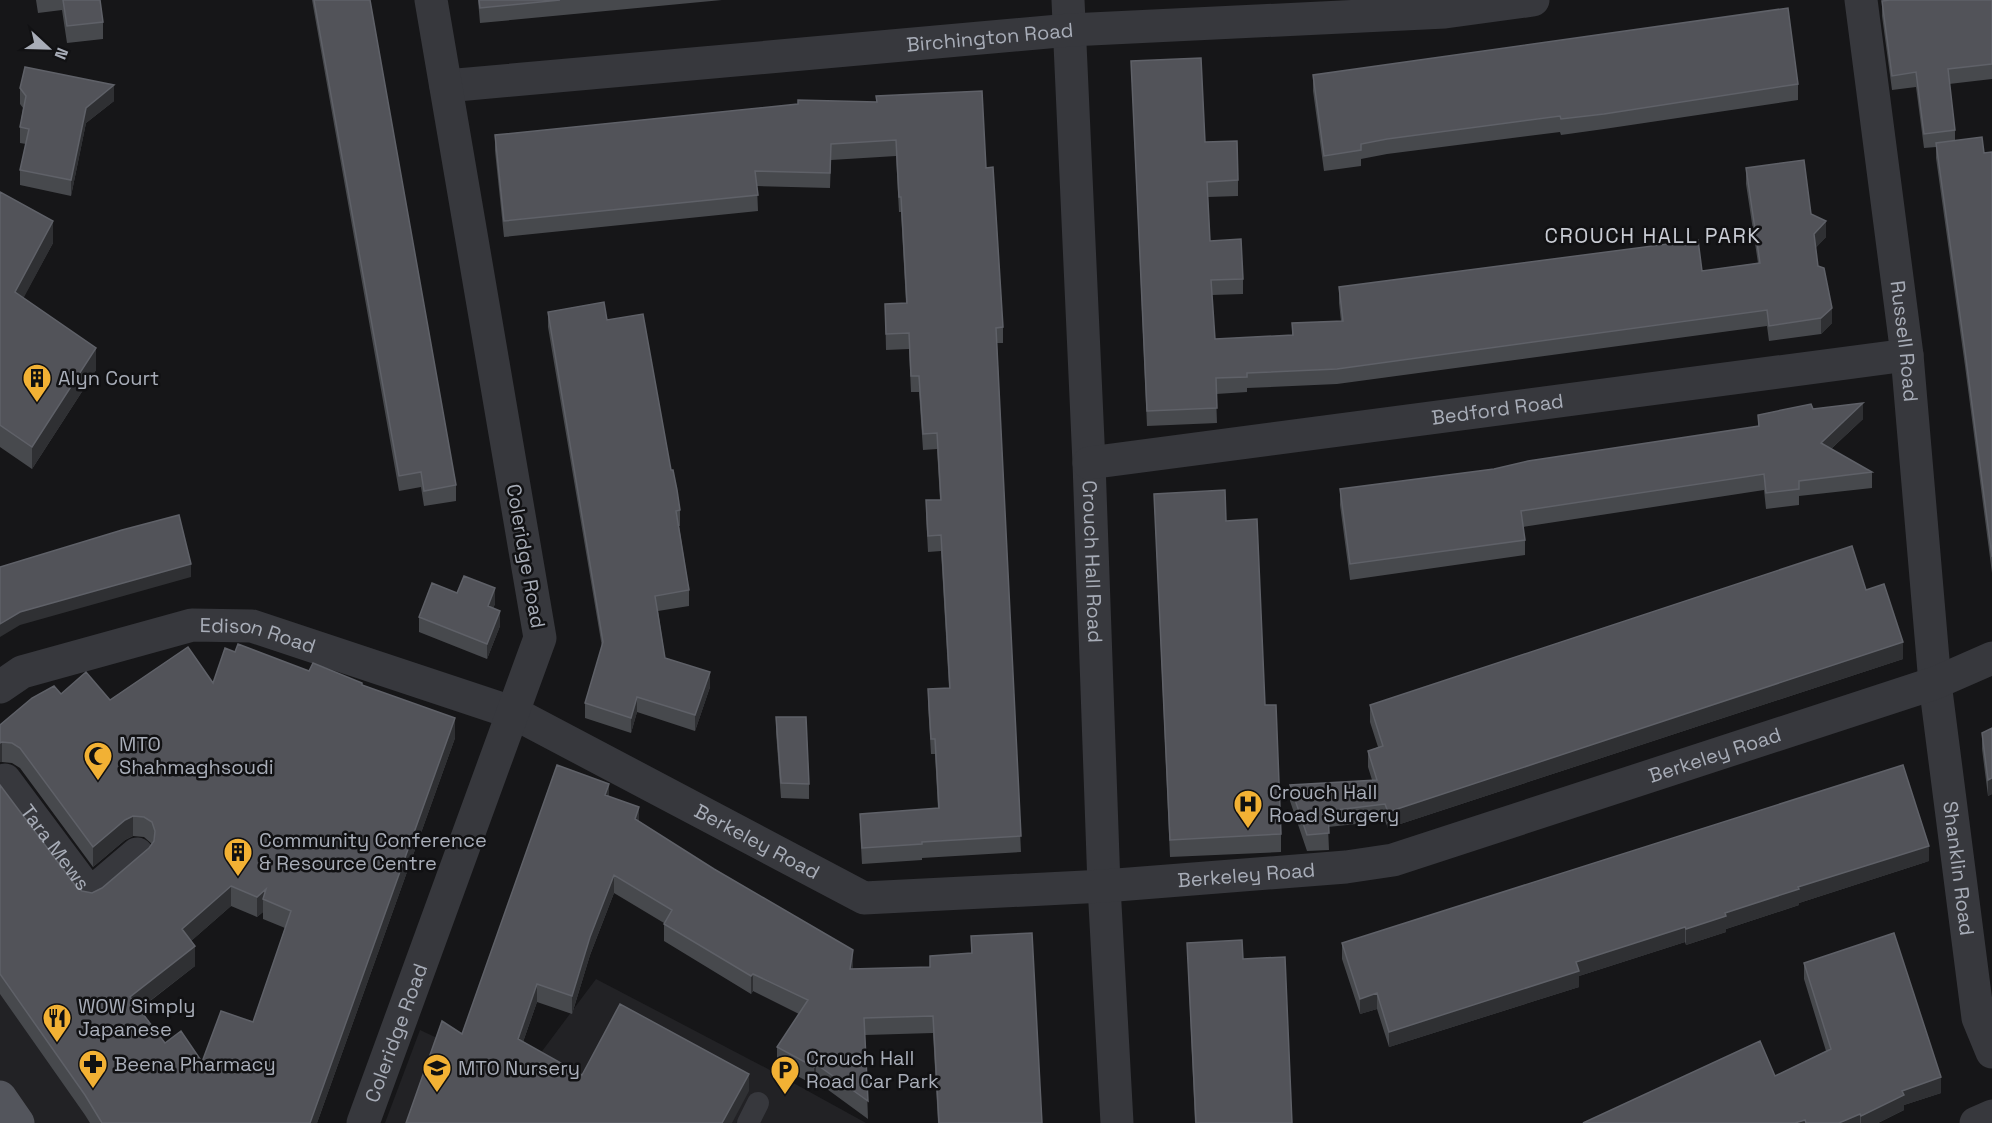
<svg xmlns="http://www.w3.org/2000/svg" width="1992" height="1123" font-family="'Space Grotesk',sans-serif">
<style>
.built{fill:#222225}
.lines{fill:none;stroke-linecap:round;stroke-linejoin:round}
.lane{stroke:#37383d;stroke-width:22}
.street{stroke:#37383d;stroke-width:33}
.primary{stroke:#53555c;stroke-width:33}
.wall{fill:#47494d;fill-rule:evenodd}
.shaded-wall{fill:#2f3033}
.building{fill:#525359;stroke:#5f6168;stroke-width:1.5;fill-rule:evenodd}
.labels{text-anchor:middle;stroke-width:5;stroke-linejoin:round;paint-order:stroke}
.street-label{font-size:20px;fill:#a8adb8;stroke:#111113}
.poi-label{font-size:20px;fill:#a8adb8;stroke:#111113;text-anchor:start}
.neighbourhood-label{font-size:21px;letter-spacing:1.5px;fill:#c9ccd4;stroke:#111113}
</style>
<rect width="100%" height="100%" fill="#161618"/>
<path class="built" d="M0,849L207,1123H18L0,1097Z
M596,979L768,1069L866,1123H385L420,1030L522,1078Z"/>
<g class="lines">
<path class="lane" d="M748,1123L758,1103"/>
<g class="street">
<path id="s1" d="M1068,0L1089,463L1104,886L1117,1123"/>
<path id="s2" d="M1861,0L1907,355L1935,683L1978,1018L1992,1052"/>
<path id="s3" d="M446,86L1070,30L1445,12L1533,0"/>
<path id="s4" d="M1089,463L1907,355"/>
<path id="s5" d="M0,687L22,672L192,625L252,626L514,713L864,898L1104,886L1346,867L1393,860L1935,683L1992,658"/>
<path id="s6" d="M5,780L90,894L137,854"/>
<path id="s7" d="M363,1123L540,638L431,0"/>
<path d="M1976,1123L1992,1116"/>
</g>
<path class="primary" d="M0,1097L18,1123"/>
</g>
<path class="wall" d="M36,0H100L103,22V39L67,43L62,10L38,13Z
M312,0H370L456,485V501L424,506L421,487L399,491Z
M478,0H722L480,23Z
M1992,0V79L1949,84L1955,130V140L1984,153L1992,152V573L1965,366L1936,158V147L1924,148L1916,87L1892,90L1882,16V1Z
M1131,61L1205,142L1238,180V196L1208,197L1210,241L1243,279V294L1212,295L1215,339L1292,335V323L1341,321L1339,303V287L1702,271L1758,263L1746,184V168L1811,214L1826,237L1815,248L1818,266L1832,323L1821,334L1769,341L1767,326L1337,384L1247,388V392L1216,394L1217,423L1147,426Z
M1313,75L1798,84V100L1604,129L1561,135L1560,132L1387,154L1361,159V166L1324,171L1313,91Z
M20,88L114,101L86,123L71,196L20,185V170L26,144L20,143V127L23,108L20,104Z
M798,104L986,168L1003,327V343H997L1021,852L922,858V860L862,864L860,829V814L938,809L935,754H931L928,705V689L949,688L941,551L928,552L926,516V500H940L937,449L923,450L919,392H911L909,349L886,350L885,304L906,303L901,212H899L896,156L831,160L830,188L757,186L758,211L504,237L495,151V135Z
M0,192L53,243L23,298L96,370L32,469L0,447Z
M548,312L607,320L671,470L680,510V526H679L689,590V606L658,611L665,658L710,687L695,731L637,712L631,733L585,718V703L602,647L548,327Z
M1813,409L1863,419L1831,449L1872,472V488L1799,496V505L1766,509L1764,490L1523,527L1525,540V555L1350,580L1340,505V489L1494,469L1758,426V415Z
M1154,494L1226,521L1265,705L1281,834V852L1170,857Z
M1866,590L1903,659L1388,828L1385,821L1328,827L1329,850L1307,851L1290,801V785L1372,780L1368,767V751L1378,747L1370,722V705Z
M457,593L495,604L493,608L500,626L487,659L419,632V617Z
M235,652L309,671L362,686L455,738L317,1123H90L85,1115L0,994V785L75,885L82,891L92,893L102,888L149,848L152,844L144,837L133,836L125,840L93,867L20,768L12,763L2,762H0V725L61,694L110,700L213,683ZM231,906L257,917L263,912V919L285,928L253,1022L202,1062L165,1043L140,1009L195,966L191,941Z
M776,717L809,784V799L781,798L776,732Z
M1992,728V794L1988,796L1982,749V733Z
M609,797L639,821L853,969L930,967V956L971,953V936L1042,1123H938L933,1033L865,1035L868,1119L816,1081L814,1085L777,1065V1047L799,1014L753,991L751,994L664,941V923L614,893L590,955L572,1014L537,1002L523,1042L582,1075L749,1091L406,1123Z
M1929,861L1799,903V905L1726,929V932L1686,945L1685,942L1579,976V987L1389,1047L1377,1009L1360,1014L1342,959V943Z
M1187,943L1243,959L1292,1123H1195Z
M1804,963L1941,1093L1904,1105V1110L1878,1123H1583L1775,1076L1826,1051L1804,979Z"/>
<path class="shaded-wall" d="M114,85V101L86,123L71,196V180L86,108Z
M53,221V243L15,314V292Z
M1826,221V237L1814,250V234Z
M1832,308V323L1821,334V318Z
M96,348V370L32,469V447Z
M1863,403V419L1821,458V443Z
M191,564V577L20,625L0,637V624L20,612Z
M495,588V604L488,621V606Z
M500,611V626L487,659V644Z
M1903,642V659L1388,828V812Z
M710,672V687L695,731V715Z
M637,697V712L631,733V718Z
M455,718V738L317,1123H310Z
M2,742V762H0V743Z
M1992,778V794L1988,796V780Z
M609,784V802L605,795Z
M639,807V825L635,819Z
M133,816V836L125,840L93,867V847L125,820Z
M1929,846V861L1799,903V905L1726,929V932L1686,945V929L1725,913L1798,887Z
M614,875V893L590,955L572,1014V996L590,937Z
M231,886V906L182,949V929Z
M266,889L263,899V912L257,917V897Z
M1685,927V942L1579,976V987L1389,1047V1032L1576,962Z
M195,946V966L130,1016V997Z
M853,950V967L850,987V969Z
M753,974V991L751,994V976Z
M537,984V1002L518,1056V1039Z
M1377,993V1009L1360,1014V999Z
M816,1064V1081L814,1085V1067Z
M749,1074V1091L732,1123H722Z
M1941,1077V1093L1904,1105V1110L1878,1123H1861V1116L1902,1091Z
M1860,1114V1123H1839Z
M1805,1120V1123H1795Z"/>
<path class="building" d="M63,0H100L103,22L67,26Z
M314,0H370L456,485L424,491L421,472L399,476Z
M479,0H560L480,8Z
M1890,0H1992V64L1948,69L1955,130L1924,134L1916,72L1892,76L1882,1Z
M1788,8L1798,84L1604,114L1561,119L1560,116L1387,139L1361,144V150L1324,156L1313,75Z
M1201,58L1205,142L1237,141L1238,180L1207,182L1210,241L1241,239L1243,279L1211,280L1215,339L1293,335L1292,323L1343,321L1339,287L1698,240L1702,271L1760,263L1746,168L1804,160L1811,214L1826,221L1814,234L1818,266L1824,268L1832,308L1821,318L1769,326L1767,310L1337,369L1247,373V377L1216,378L1217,408L1147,411L1131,61Z
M25,67L114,85L86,108L71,180L20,170L29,129L20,127L26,96L20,88Z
M982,91L986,168L993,167L1003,327L996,328L1021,836L922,842V844L862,848L860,814L939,808L935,739H931L928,689L950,688L941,535L928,536L926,500H941L937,433L923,434L919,376H911L909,333L886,334L885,304L907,303L901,197H899L896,140L831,144L830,173L755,171L758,195L504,221L495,135L798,104V100L877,102L876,96Z
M1982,137L1984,153L1992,152V557L1965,351L1936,143Z
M0,192L53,221L15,292L96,348L32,447L0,425Z
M604,302L607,320L643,314L671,470H673L677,490L680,510L676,511L689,590L655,596L665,658L710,672L695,715L637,697L631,718L585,703L603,642L548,312Z
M1863,403L1821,443L1872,472L1799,481V489L1766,493L1764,474L1521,511L1525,540L1350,564L1340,489L1494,469L1528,461L1759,426L1758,415L1811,404L1813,409Z
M1225,490L1226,521L1257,519L1265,705H1276L1281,834L1170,840L1154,494Z
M179,515L191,564L20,612L0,624V567L122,530Z
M1852,546L1866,590L1884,584L1903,642L1388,812L1385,804L1328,811L1329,833L1307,835L1290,785L1377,780L1368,751L1383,746L1370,705Z
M464,576L495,588L488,606L500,611L487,644L419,617L432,583L457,593Z
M238,644L309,671L313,663L362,683V685L455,718L310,1123H102L85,1095L0,974V785L75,885L82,891L92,893L102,888L149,848L154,841L155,831L152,822L144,817L133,816L125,820L93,847L20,748L12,743L2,742L0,743V725L32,698L54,686L61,694L86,672L110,700L188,647L213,683L225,648L235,652ZM231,886L257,897L266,889L263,899L291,911L253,1022L221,1011L202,1062L181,1031L165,1043L130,997L195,946L182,929Z
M776,717H806L809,784L781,783Z
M1992,728V778L1988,780L1982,733Z
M557,765L609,784L605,795L639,807L635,819L714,869L853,950L850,969L930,967V956L972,953L971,936L1032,933L1042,1123H939L933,1016L864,1018L868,1101L816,1064L814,1067L777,1047L808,1000L753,974L751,976L664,924L672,910L614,875L590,937L572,996L537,984L518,1039L582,1075L620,1004L749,1074L722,1123H406L442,1021L462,1034Z
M1903,765L1929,846L1798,887L1799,889L1725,913L1726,916L1686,929L1685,927L1576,962L1579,971L1389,1032L1377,993L1360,999L1342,943Z
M1894,933L1941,1077L1902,1091L1904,1095L1861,1116L1860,1114L1839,1123H1806L1805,1120L1795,1123H1583L1760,1041L1775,1076L1831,1049L1804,963Z
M1242,940L1243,959L1285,957L1292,1123H1196L1187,943Z"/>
<defs>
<g id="building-pin" transform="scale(1.5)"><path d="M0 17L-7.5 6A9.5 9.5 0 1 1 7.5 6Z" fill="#f2b134" stroke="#111113"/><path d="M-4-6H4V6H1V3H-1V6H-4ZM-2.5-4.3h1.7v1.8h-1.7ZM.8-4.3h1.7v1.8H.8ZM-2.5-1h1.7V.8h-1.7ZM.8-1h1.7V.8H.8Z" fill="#111"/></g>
<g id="mosque-pin" transform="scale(1.5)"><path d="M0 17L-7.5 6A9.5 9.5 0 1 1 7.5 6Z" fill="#f2b134" stroke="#111113"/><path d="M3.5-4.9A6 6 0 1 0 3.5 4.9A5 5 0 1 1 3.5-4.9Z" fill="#111"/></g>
<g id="hospital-pin" transform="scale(1.5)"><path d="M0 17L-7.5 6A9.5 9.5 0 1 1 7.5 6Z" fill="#f2b134" stroke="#111113"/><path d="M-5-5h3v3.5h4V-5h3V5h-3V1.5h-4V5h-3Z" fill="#111"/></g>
<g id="restaurant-pin" transform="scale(1.5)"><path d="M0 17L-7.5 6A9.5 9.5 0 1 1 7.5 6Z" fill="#f2b134" stroke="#111113"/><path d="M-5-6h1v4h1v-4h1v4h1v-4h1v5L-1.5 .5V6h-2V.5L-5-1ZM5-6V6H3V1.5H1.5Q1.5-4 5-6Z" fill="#111"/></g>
<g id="pharmacy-pin" transform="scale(1.5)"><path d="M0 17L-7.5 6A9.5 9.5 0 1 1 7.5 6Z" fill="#f2b134" stroke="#111113"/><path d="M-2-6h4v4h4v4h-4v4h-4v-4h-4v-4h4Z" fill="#111"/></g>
<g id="school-pin" transform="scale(1.5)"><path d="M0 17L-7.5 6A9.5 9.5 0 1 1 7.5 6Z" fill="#f2b134" stroke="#111113"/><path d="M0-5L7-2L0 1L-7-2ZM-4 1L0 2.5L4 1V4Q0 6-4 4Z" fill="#111"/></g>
<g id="parking-pin" transform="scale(1.5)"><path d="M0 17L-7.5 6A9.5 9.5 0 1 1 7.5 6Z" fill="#f2b134" stroke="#111113"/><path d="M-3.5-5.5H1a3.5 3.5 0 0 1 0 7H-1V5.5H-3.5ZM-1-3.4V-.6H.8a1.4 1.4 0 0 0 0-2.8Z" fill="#111"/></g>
</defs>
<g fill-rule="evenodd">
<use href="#building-pin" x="37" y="378"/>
<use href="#mosque-pin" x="98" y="756"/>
<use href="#hospital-pin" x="1248" y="804"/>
<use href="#building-pin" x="238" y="852"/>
<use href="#restaurant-pin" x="57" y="1018"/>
<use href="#pharmacy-pin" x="93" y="1064"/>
<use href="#school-pin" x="437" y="1068"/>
<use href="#parking-pin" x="785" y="1070"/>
</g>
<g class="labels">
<g class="street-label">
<text dy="7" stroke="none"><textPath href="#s3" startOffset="546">Birchington Road</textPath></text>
<text dy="7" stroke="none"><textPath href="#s2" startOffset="344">Russell Road</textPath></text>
<text dy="7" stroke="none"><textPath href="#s4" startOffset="412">Bedford Road</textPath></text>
<text transform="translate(526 556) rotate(80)" y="7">Coleridge Road</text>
<text dy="7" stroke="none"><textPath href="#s1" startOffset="562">Crouch Hall Road</textPath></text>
<text dy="7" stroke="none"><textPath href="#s5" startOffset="270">Edison Road</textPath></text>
<text dy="7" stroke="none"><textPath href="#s5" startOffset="1804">Berkeley Road</textPath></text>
<text dy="7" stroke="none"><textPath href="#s5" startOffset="814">Berkeley Road</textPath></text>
<text dy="7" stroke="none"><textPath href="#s6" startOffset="84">Tara Mews</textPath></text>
<text dy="7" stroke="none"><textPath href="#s2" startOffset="874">Shanklin Road</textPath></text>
<text dy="7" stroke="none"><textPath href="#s5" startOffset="1318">Berkeley Road</textPath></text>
<text dy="7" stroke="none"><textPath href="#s7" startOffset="96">Coleridge Road</textPath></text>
</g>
<g class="poi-label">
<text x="58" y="385">Alyn Court</text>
<text x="119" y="751">MTO<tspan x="119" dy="23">Shahmaghsoudi</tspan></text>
<text x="1269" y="799">Crouch Hall<tspan x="1269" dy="23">Road Surgery</tspan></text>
<text x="259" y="847">Community Conference<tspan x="259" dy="23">&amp; Resource Centre</tspan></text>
<text x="78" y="1013">WOW Simply<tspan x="78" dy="23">Japanese</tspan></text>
<text x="806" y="1065">Crouch Hall<tspan x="806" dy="23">Road Car Park</tspan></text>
<text x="114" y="1071">Beena Pharmacy</text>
<text x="458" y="1075">MTO Nursery</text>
</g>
<g class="neighbourhood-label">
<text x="1653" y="243">CROUCH HALL PARK</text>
</g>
</g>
<g transform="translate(48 48) rotate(112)" stroke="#111113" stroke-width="4.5" paint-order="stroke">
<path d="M0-4.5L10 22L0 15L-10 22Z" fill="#a8adb8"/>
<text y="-9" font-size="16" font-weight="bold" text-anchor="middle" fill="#a8adb8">N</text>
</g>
</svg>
